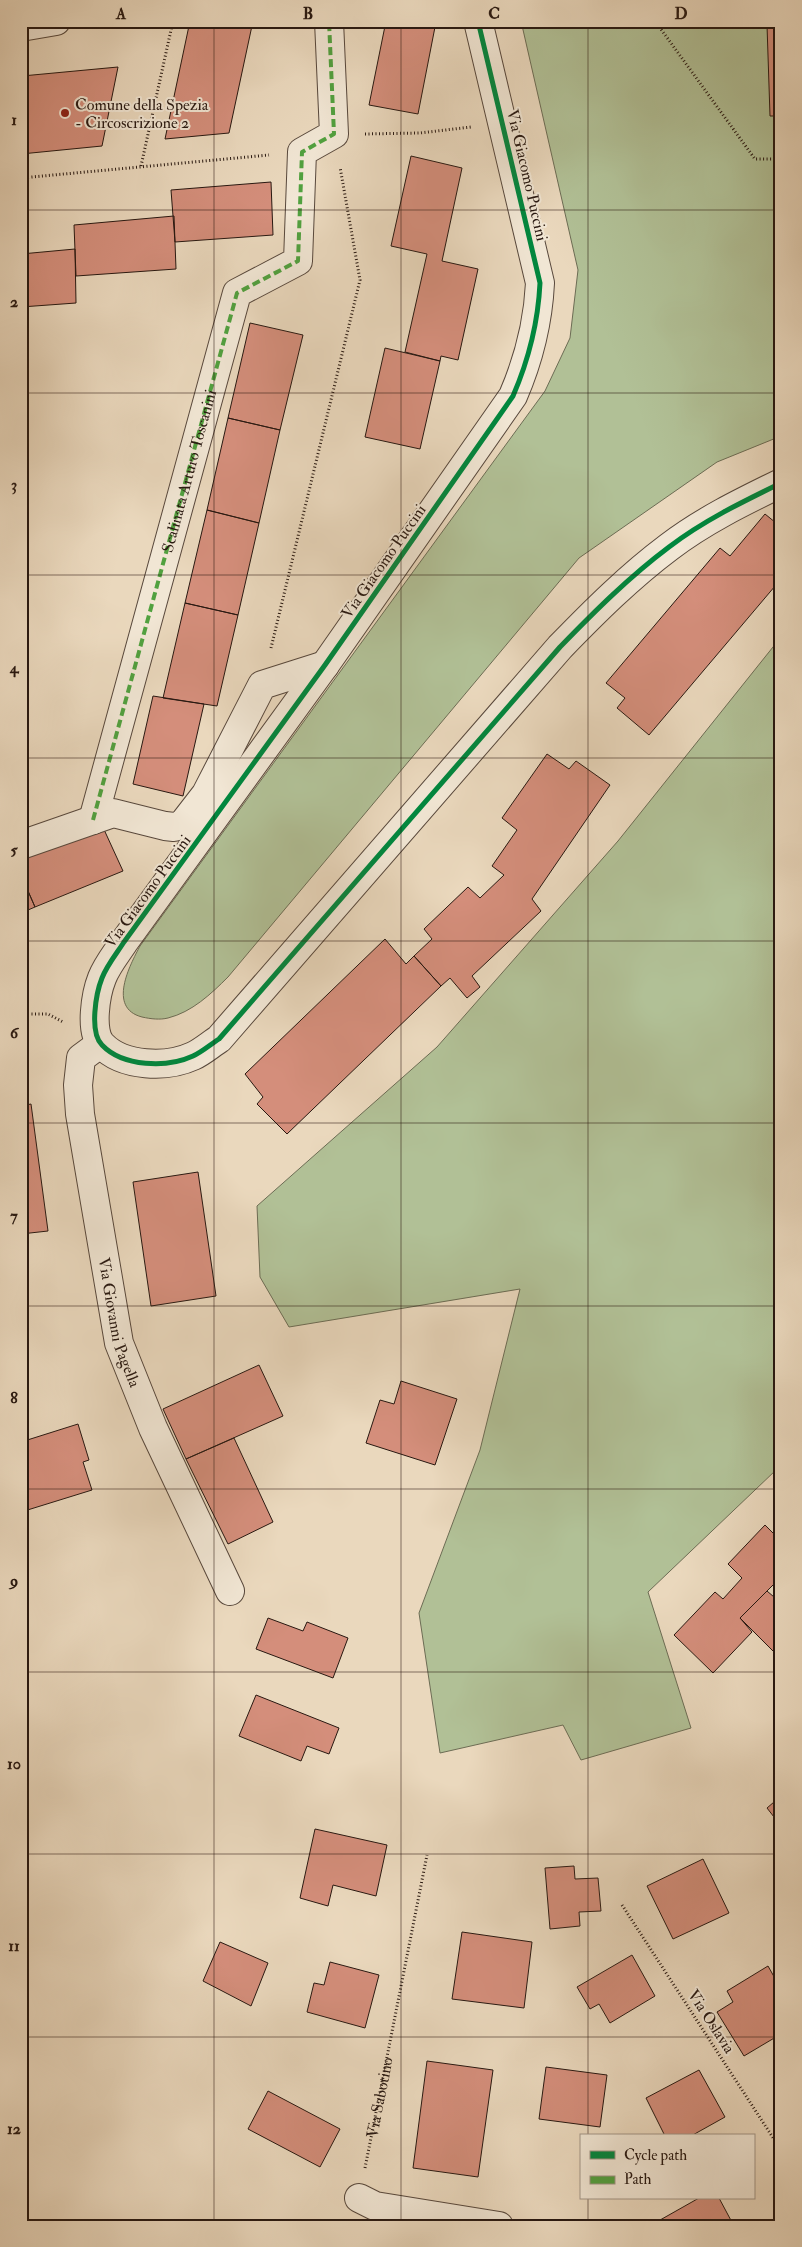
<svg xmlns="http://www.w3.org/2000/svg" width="802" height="2247" font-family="'IM FELL Double Pica',serif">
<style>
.green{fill:#b1c096;stroke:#6c6c54}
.building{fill:#d48e7b;stroke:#281811}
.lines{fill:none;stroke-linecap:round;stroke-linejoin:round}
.street-casing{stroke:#58483c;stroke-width:30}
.path{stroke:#281811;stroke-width:3;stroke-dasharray:1 2.5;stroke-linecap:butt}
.street{stroke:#f1e6d4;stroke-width:28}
.quiet{stroke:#51a13f;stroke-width:4;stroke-dasharray:8 4;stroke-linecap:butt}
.cycleway-casing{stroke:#f1e6d4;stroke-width:8}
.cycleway{stroke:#00873e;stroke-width:5}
.grid{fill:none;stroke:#281811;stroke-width:1;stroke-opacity:0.55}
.poi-dot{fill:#8f2418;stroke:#f1e6d4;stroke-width:2}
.labels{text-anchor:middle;stroke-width:4;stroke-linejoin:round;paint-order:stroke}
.poi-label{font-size:16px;fill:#281811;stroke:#f1e6d4;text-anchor:start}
.street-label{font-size:16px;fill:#281811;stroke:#f1e6d4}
.neatline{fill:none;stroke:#281811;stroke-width:2}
.grid-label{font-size:16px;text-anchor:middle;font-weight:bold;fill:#281811}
</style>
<rect width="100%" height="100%" fill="#ead8bd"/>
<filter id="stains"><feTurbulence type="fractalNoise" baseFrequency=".004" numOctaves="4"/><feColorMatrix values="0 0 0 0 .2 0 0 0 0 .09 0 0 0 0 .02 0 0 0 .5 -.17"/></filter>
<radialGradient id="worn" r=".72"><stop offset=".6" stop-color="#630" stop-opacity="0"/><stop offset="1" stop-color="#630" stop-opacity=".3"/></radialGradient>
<path class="green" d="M521,21H781V436L717,462L579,558L228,977C211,994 192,1012 168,1018C160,1020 151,1019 142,1017C107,1008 130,965 140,946L545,391L570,338L578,270Z
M781,637V1474L776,1470L648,1592L691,1728L581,1760L563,1725L440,1753L419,1613L480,1450L520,1289L289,1327L260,1277L257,1206L437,1047L618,841Z"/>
<path class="building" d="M190,21H253L229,133L165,139Z
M386,21H405L435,27L418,114L369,105Z
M781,24V116H770L767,25Z
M118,67L102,146L21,154L22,76Z
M411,156L462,168L442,261L478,269L458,360L441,356L440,361L405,352L427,254L391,246Z
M271,182L273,235L175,242L171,190Z
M174,216L176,269L76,276L74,225Z
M75,249L76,303L21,307V254Z
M250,323L303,335L280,430L228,418Z
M385,348L440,361L420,449L365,437Z
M228,418L280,430L259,523L207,510Z
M207,510L259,523L238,615L185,603Z
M765,514L781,527V579L649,735L617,708L625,698L606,683L720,548L730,556Z
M185,603L238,615L217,706L163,698Z
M153,696L204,704L183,796L133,784Z
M547,754L569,769L576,761L610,785L532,899L541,911L472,976L480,987L467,998L450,978L441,986L414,956L432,939L424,929L468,887L480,898L504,875L492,866L517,830L502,818Z
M101,823L123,871L35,907L21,875V857Z
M21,875L35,907L21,913Z
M385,939L406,964L414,956L441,986L287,1134L257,1104L263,1097L245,1074Z
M31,1104L48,1231L21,1234V1106Z
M198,1172L216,1296L151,1306L133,1182Z
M259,1365L283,1416L186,1459L163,1409Z
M401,1381L457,1399L435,1465L366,1443L380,1400L394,1404Z
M78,1424L89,1460L83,1462L92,1490L21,1512V1442Z
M234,1438L273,1522L228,1544L186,1459Z
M765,1525L781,1541V1577L740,1618L752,1632L713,1673L674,1635L715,1592L723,1599L742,1578L728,1564Z
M767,1591L781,1603V1659L740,1618Z
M268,1618L303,1631L307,1622L348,1638L333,1678L256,1649Z
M256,1695L339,1728L329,1754L307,1746L301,1761L239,1736Z
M781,1796V1826L767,1808Z
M315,1829L387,1845L376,1896L333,1885L328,1906L300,1898Z
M703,1859L729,1913L673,1939L647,1886Z
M574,1866L575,1879L598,1878L601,1911L579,1912L580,1926L550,1929L545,1868Z
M462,1932L532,1942L524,2008L452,1999Z
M220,1942L268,1963L251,2006L203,1981Z
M632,1955L655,1996L610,2023L599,2004L590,2009L577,1987Z
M330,1962L379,1975L365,2028L307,2012L314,1983L324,1985Z
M768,1966L781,1989V2034L744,2056L717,2012L733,2002L727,1991Z
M427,2061L493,2070L478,2177L413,2168Z
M546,2067L607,2075L600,2127L539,2119Z
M699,2070L725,2117L691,2136H665L646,2098Z
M268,2091L340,2129L320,2167L248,2129Z
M699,2198H719L734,2226H654L653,2224Z"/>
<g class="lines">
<g class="street-casing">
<g id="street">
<path d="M478,21L540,283C538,324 529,359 513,396L325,665L124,942C117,953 107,965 102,978C96,993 89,1032 102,1045C123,1067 167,1068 193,1056C202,1052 211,1044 219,1039L560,647C594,612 629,577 669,547C703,521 742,502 781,483"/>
<path d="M21,27L56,21"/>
<path id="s2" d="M93,820L237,293L298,261L302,152L334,134L329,21"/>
<path d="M21,845L113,813L165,826L174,827L182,825L206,794L262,685L325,665"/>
<path id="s3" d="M100,1044L81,1058L78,1085L80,1114L119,1343L153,1428L230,1591"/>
<path d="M359,2198L375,2206L499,2226"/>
</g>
</g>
<g class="path">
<path d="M655,21L755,159H781"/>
<path d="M365,134L420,133L471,127"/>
<path d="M141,166L173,21"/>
<path d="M21,178L269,155"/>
<path d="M271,648L360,280L340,167"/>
<path d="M21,1014H48L63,1022"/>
<path d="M622,1905L781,2150"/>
<path id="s1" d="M365,2168L427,1855"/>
</g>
<use href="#street" class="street"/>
<path class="quiet" d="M93,820L237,293L298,261L302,152L334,134L329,21"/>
<g class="cycleway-casing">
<path id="cycleway" d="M478,21L540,283C538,324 529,359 513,396L325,665L124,942C117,953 107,965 102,978C96,993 89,1032 102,1045C123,1067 167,1068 193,1056C202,1052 211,1044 219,1039L560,647C594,612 629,577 669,547C703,521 742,502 781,483"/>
</g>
<use href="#cycleway" class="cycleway"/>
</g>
<path class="grid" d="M214,21V2226M401,21V2226M588,21V2136M21,210H781M21,393H781M21,575H781M21,758H781M21,941H781M21,1123H781M21,1306H781M21,1489H781M21,1672H781M21,1854H781M21,2037H781M588,2198V2226"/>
<circle class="poi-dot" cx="65" cy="113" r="5"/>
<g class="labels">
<g class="poi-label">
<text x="75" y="110">Comune della Spezia<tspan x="75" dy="18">- Circoscrizione 2</tspan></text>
</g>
<g class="street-label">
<text transform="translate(528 175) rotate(77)" y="6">Via Giacomo Puccini</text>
<text dy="6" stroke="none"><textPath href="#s2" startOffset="362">Scalinata Arturo Toscanini</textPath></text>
<text transform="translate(383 561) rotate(-55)" y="6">Via Giacomo Puccini</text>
<text transform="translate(147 891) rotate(-54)" y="6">Via Giacomo Puccini</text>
<text dy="6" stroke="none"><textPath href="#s3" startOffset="292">Via Giovanni Pagella</textPath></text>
<text transform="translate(712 2021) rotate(57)" y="6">Via Oslavia</text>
<text dy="6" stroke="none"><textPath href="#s1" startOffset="72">Via Sabotino</textPath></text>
</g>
</g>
<rect width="802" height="2247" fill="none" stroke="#ead8bd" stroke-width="55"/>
<rect x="580" y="2134" width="175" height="65" fill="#f1e6d4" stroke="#a19486"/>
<rect x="590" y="2151" width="25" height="8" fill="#00873e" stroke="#a19486"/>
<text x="624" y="2160" font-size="15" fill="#281811">Cycle path</text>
<rect x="590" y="2176" width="25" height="8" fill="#51a13f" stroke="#a19486"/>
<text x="624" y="2184" font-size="15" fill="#281811">Path</text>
<rect x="28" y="28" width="746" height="2192" class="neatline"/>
<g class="grid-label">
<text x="121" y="19">A</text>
<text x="308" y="19">B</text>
<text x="494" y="19">C</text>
<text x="681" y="19">D</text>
<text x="14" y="125">1</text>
<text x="14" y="307">2</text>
<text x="14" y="490">3</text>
<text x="14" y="673">4</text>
<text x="14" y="855">5</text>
<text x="14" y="1038">6</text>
<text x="14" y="1221">7</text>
<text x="14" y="1403">8</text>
<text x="14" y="1586">9</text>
<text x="14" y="1769">10</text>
<text x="14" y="1951">11</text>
<text x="14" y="2134">12</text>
</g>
<rect width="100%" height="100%" filter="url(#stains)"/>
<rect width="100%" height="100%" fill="url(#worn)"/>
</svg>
